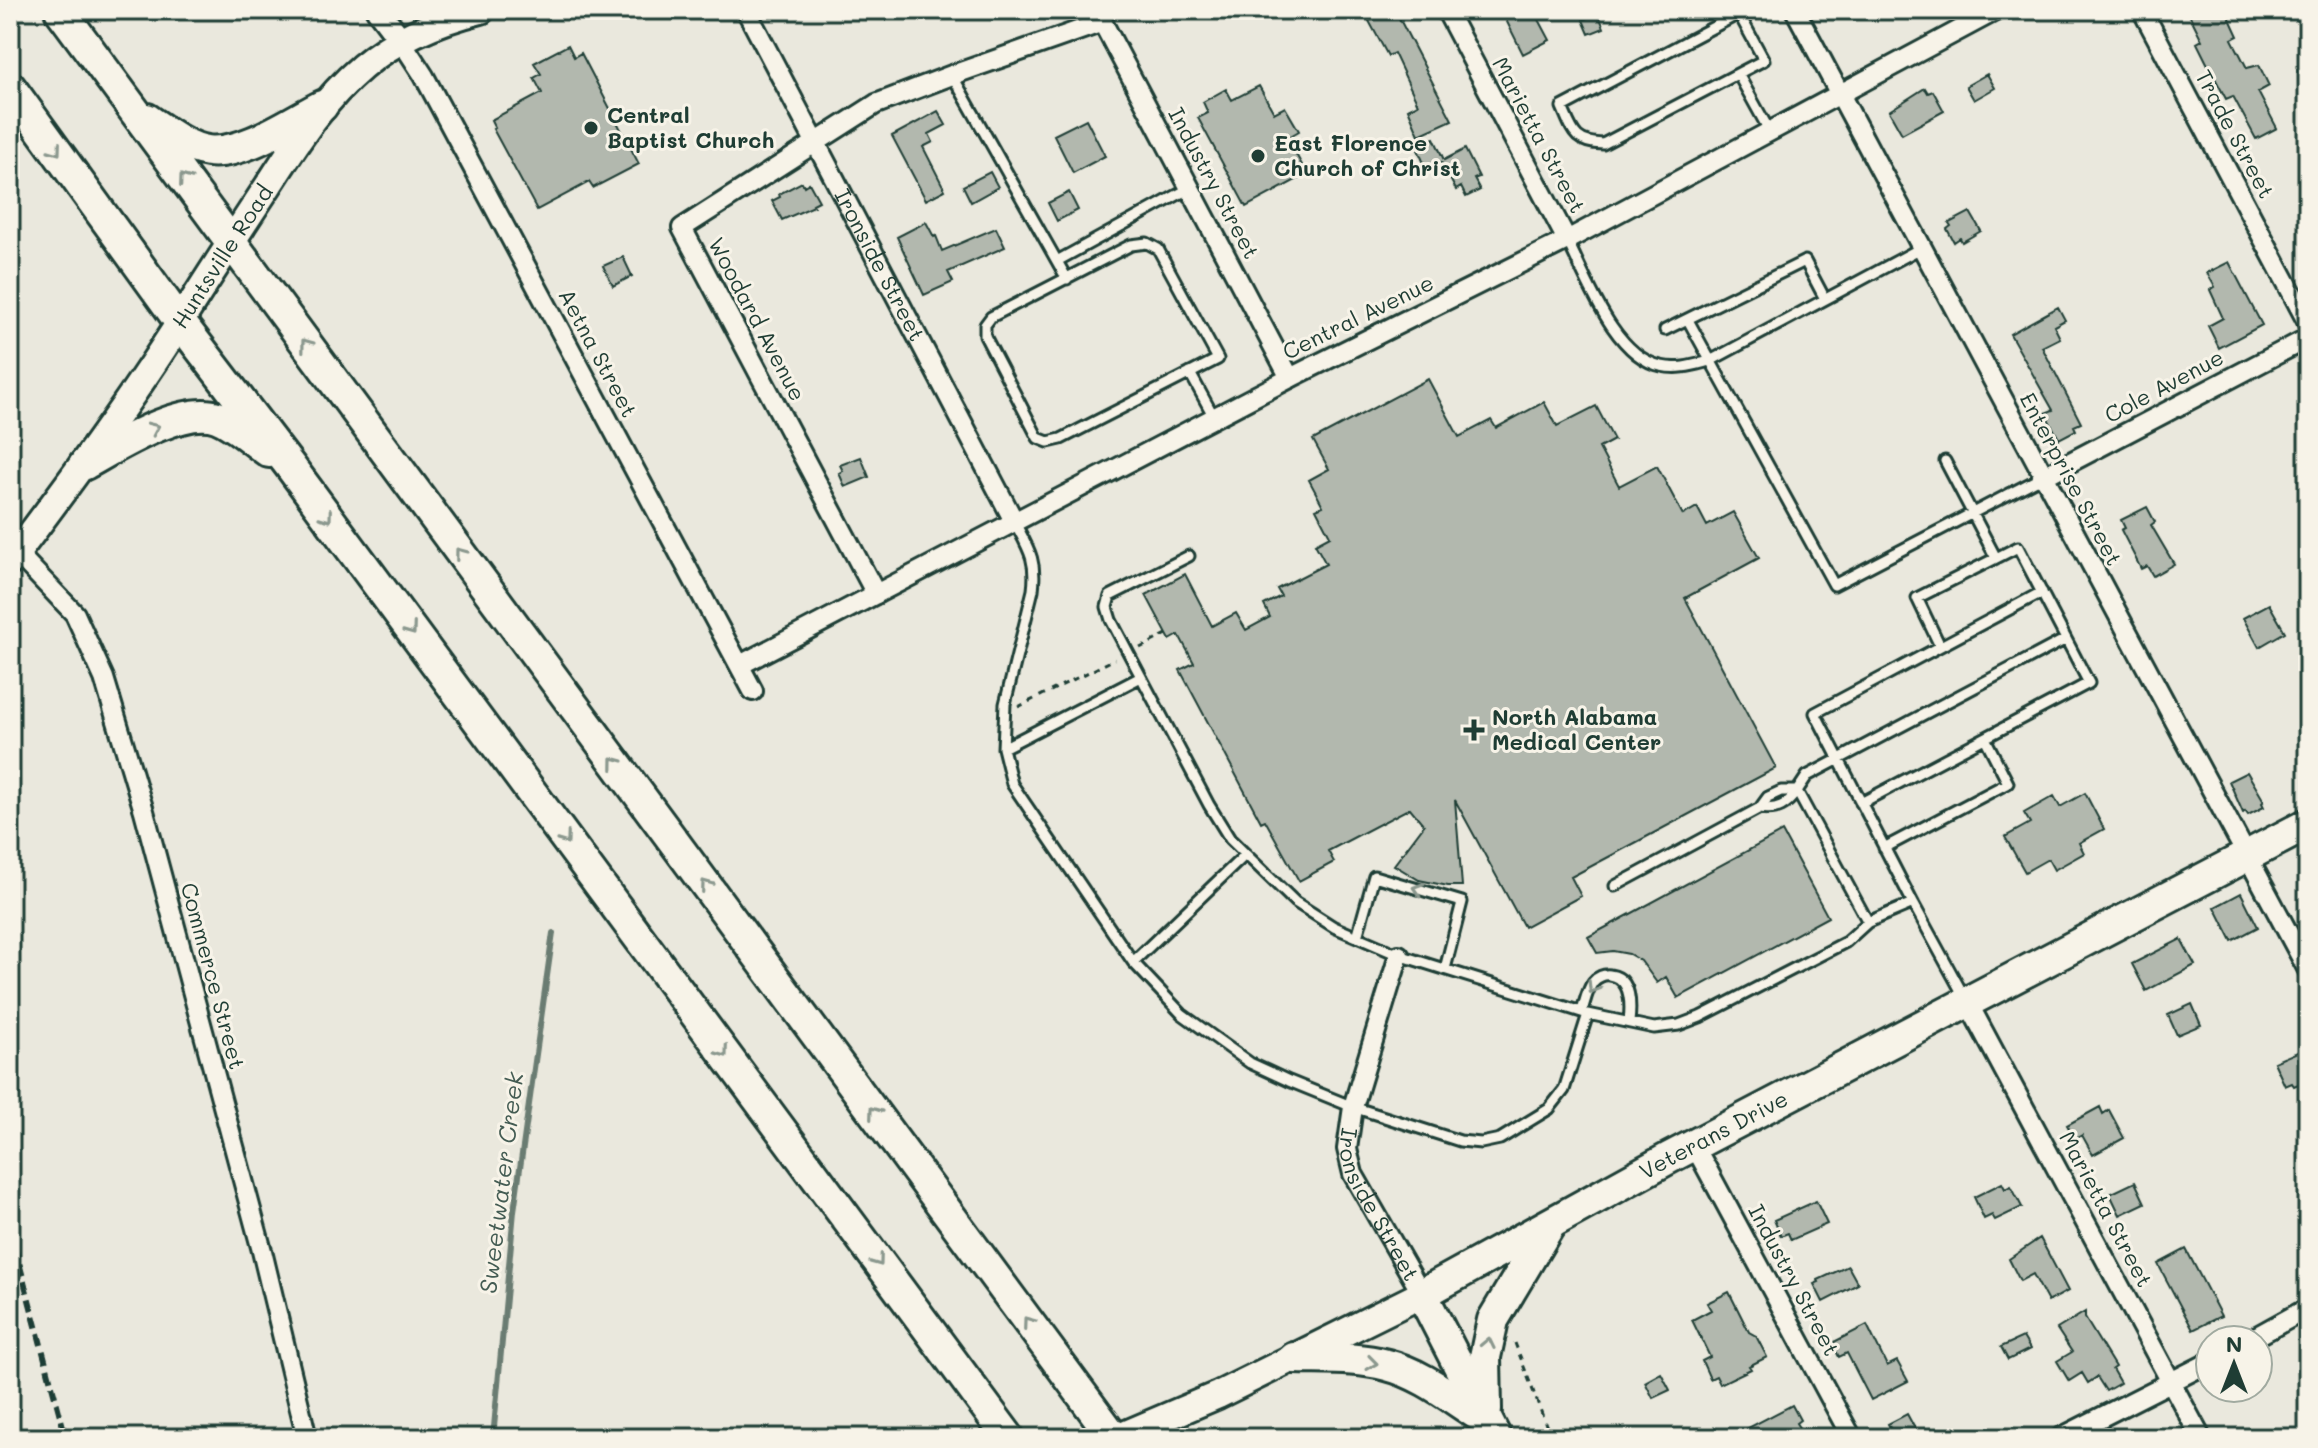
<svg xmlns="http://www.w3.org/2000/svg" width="2318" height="1448" font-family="Mali,sans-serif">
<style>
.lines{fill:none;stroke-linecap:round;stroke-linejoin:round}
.stream{stroke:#6a7c72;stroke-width:6}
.building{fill:#b2b8ae;stroke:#1f3d34;stroke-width:2}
.service-casing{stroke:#1f3d34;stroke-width:15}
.minor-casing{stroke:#1f3d34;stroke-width:24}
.tertiary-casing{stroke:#1f3d34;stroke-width:28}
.secondary-casing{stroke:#1f3d34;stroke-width:32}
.primary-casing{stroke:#1f3d34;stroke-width:36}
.trunk-casing{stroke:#1f3d34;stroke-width:36}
.path{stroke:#1f3d34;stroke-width:3;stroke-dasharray:6 6;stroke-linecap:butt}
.service{stroke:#f7f3e8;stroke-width:9}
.minor{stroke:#f7f3e8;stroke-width:18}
.tertiary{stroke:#f7f3e8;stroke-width:22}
.secondary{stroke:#f7f3e8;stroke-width:26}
.primary{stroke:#f7f3e8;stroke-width:30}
.trunk{stroke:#f7f3e8;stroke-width:30}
.rail{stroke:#1f3d34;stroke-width:6;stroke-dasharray:12 6;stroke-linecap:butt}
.oneway{stroke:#8b988e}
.poi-dot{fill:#1f3d34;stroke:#f7f3e8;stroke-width:3}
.labels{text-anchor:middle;stroke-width:6;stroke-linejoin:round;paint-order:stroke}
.poi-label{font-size:22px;font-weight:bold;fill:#1f3d34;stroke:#f7f3e8;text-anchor:start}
.street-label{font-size:22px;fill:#1f3d34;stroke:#f7f3e8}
.water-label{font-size:24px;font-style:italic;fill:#445c53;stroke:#f7f3e8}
</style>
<rect width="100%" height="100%" fill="#eae8dd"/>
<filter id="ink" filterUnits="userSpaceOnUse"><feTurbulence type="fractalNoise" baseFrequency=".0125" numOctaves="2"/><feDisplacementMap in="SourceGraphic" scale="16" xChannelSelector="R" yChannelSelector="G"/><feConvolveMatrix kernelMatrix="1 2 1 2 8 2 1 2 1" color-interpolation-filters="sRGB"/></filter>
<g filter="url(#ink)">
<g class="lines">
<path class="stream" d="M493,1438L514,1211L553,933"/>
</g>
<path class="building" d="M1390,10H1395L1452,120L1419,135L1408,109L1418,104L1394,53L1388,56L1369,21Z
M1525,10H1534L1550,40L1523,54L1506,20Z
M2187,10H2226L2238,36L2232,39L2247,68L2259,65L2269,86L2258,92L2277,128L2256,139L2233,96L2226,99L2206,61L2197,43L2202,40Z
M1598,13L1604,28L1589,34L1583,20Z
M568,45L574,57L581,53L639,164L593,188L589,182L537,210L493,129L495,128L491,120L542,93L534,78L541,74L534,63Z
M1987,74L1995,88L1974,100L1966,86Z
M1259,86L1274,113L1285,107L1299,131L1287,138L1307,174L1246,207L1198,118L1208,113L1203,102L1226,89L1232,100Z
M1925,88L1928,93L1933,91L1944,111L1902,134L1889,111Z
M938,111L946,125L929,134L933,142L923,147L945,190L926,200L892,136Z
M1086,119L1105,156L1073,173L1054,135Z
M1434,138L1444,160L1465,149L1479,177L1474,179L1480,190L1466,197L1461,187L1456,190L1441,162L1426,168L1416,145Z
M990,172L998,187L971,202L963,186Z
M802,182L804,186L809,183L819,201L813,204L814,206L782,220L772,201L780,197L779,194Z
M1069,192L1078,210L1057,221L1048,203Z
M1970,212L1981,231L1962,242L1960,238L1954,242L1947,229L1951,226L1949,223Z
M926,222L934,237L936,236L942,251L996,228L1005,247L948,272L953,282L924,295L897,237Z
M623,257L632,276L613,286L603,266Z
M2229,262L2262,325L2219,348L2208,326L2223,318L2210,290L2215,287L2207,273Z
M2058,307L2065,320L2054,326L2060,338L2042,347L2081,423L2074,426L2076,430L2059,439L2045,413L2053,410L2010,334Z
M1428,379L1459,437L1491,420L1496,428L1544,402L1557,426L1596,406L1614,440L1599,448L1619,486L1657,466L1683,515L1697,507L1707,526L1733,512L1759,558L1685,598L1776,768L1571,877L1581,896L1524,927L1455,800L1462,886H1448L1419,880L1394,865L1424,825L1410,808L1328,851L1334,862L1299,881L1265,820L1261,822L1180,670L1194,663L1179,635L1170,640L1146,595L1185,574L1212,626L1236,613L1246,630L1270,617L1264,605L1281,596L1277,589L1326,564L1315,544L1330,536L1316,509L1323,506L1309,480L1329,469L1313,440Z
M861,457L869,477L845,487L839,473L843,471L840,465Z
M2147,507L2155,522L2151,525L2174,564L2153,576L2147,566L2141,569L2121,530L2125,528L2121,520Z
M2269,604L2285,632L2259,647L2243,618Z
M2247,772L2264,801L2262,803L2264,807L2248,815L2245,811L2243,813L2229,781Z
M2085,793L2104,829L2079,843L2084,853L2054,870L2048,859L2025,872L2005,837L2030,823L2024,813L2054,796L2060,807Z
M1782,832L1828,917L1678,998L1666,977L1657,983L1641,961L1629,954L1613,951L1597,953L1588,937Z
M2241,893L2258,927L2232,941L2215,907Z
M2181,939L2195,965L2146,991L2132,964Z
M2192,1004L2201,1025L2177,1035L2168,1015Z
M2302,1050L2308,1064V1080L2294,1086L2292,1083L2285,1086L2274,1062Z
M2100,1107L2103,1114L2109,1110L2124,1138L2093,1155L2082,1135L2075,1139L2067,1125Z
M2135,1182L2145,1203L2120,1215L2110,1194Z
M2002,1183L2005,1189L2011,1186L2022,1207L1995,1220L1992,1215L1984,1219L1974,1197Z
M1816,1201L1827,1224L1791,1240L1788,1233L1781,1236L1774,1220Z
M2040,1238L2068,1291L2048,1302L2033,1274L2020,1281L2009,1259Z
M2186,1249L2221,1316L2193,1330L2158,1264Z
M1848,1266L1858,1284L1823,1302L1814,1284L1819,1282L1818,1280Z
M1729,1292L1749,1332L1756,1336L1767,1357L1749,1366L1751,1369L1720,1384L1716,1376L1710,1379L1702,1361L1710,1357L1692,1320L1711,1310L1707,1303Z
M2085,1312V1318L2115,1367L2112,1369L2120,1383L2106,1391L2097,1377L2088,1383L2082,1373L2069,1381L2057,1361L2072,1352L2057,1329Z
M1867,1325L1887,1366L1897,1361L1908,1381L1871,1400L1847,1353L1839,1357L1832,1343Z
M2023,1337L2030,1349L2008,1360L2001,1347Z
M1661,1373L1670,1390L1653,1398L1645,1382Z
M1792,1405L1800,1420L1796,1423L1801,1431L1788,1438H1755L1748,1428Z
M1907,1414L1920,1438H1895L1888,1424Z"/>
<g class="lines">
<g class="service-casing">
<path id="service" d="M1739,14L1764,60L1603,144C1574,143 1573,132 1562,107L1746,10
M1738,74L1770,132
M952,75L1067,279
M1567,240C1587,279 1614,356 1661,366C1679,370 1694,365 1710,361L1921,248
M1147,243L1158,249L1218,359L1061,439L1048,442L1038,438L985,336V325L991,317L1131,245Z
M1057,261L1190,188
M1688,320L1834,585L2042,477
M1665,330L1805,261L1825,299
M1190,373L1214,417
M1945,461L1996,558
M1014,521C1028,548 1037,559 1033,590L1005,704L1003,748L1012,784L1133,962L1182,1014L1250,1063L1289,1081L1353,1107L1460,1141L1481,1143L1500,1139L1549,1109L1564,1090L1588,1014
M1189,556L1110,596L1107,607L1111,620L1209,805L1230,839L1295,902L1334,927L1399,955L1588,1014L1654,1028L1679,1025L1700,1017L1846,942L1868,922L1913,903
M1003,748L1141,677
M1781,791H1797C1787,805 1778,811 1760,808L1768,797Z
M1861,803L2089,683L2018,547L1917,598L1940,646
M1884,848L2008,783L1985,738
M1615,886L1760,808
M1868,922L1797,791L1807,776L2066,639
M1357,937L1374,876L1462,902L1445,969
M1133,962L1245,855
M1966,1000L1914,905L1815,713L2042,592
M1582,1011C1585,1002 1587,990 1593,982C1597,977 1604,974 1610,975C1632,978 1631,1005 1629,1022"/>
</g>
<g class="minor-casing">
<g id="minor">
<path id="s1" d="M746,10L1014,521"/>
<path d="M1096,10L1290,378"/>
<path d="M1446,10L1567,240"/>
<path d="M1795,10L2308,970"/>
<path d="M2142,10L2308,323"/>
<path d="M400,39L424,76L753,691"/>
<path d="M2042,477L2308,338"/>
<path d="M17,553L75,614L104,678L144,811L262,1251L307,1438"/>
<path d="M876,594L682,228L876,104L952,75L1103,22"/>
<path d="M740,665L1290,378L1567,240L1997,10"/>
<path id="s2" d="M1399,955L1353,1107L1347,1149L1353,1174L1422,1294"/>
<path d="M1968,1003L2201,1438"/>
<path d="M1694,1145L1852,1438"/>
<path d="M2250,1340L2308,1308"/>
<path d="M2060,1438L2210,1362"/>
</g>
</g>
<g class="tertiary-casing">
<path id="tertiary" d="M378,10L400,39"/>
</g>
<g class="secondary-casing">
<g id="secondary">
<path id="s3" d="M10,562C70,482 129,403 182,319C210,274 239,230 268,186C296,143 322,101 362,67C396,38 437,21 481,10"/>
<path d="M1117,1438L1218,1395L1422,1294"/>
</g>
</g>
<g class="primary-casing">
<g id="primary">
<path d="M1294,1358C1324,1359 1357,1357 1387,1365C1423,1374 1454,1400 1485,1419"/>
<path d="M1486,1410L1485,1357L1493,1320L1549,1226"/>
<path id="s4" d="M1496,1438L1422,1294L1669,1158L2308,824"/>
</g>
</g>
<g class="trunk-casing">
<path id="trunk" d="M60,10L1114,1438
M10,87L180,322L290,466L1009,1438
M147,119C165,131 186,148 208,151C242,156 292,121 322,106
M85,464C116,447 182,405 217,417C235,424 253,441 269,452"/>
</g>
<path class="path" d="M1140,648L1167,634
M1018,707L1115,659
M1515,1343L1551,1438"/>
<use href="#service" class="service"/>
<use href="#minor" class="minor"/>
<use href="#tertiary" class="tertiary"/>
<use href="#secondary" class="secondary"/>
<use href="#primary" class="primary"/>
<use href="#trunk" class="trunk"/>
<path class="rail" d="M10,1229L66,1438"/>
</g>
<defs><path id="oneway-chevron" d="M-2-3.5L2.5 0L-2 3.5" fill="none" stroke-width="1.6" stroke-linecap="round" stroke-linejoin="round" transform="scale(2)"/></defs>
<g class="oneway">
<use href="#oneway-chevron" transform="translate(56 150) rotate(54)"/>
<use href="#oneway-chevron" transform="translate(184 179) rotate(-126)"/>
<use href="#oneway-chevron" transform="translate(306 344) rotate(-127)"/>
<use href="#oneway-chevron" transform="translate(154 428) rotate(-24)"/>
<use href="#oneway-chevron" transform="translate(327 517) rotate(54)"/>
<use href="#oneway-chevron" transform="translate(460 553) rotate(-127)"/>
<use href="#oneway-chevron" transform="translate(411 630) rotate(54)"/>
<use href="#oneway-chevron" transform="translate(615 762) rotate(-127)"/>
<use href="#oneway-chevron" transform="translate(565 839) rotate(54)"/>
<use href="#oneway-chevron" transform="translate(706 885) rotate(-126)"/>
<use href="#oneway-chevron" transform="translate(1418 889) rotate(-163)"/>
<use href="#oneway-chevron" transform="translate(1593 988) rotate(122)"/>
<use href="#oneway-chevron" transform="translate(723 1052) rotate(54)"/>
<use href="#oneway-chevron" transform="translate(874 1112) rotate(-126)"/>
<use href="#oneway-chevron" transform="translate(878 1261) rotate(54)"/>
<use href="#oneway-chevron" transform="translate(1028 1322) rotate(-126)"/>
<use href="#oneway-chevron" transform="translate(1488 1343) rotate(-78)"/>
<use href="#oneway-chevron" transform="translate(1372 1363) rotate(8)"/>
</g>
</g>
<g class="poi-dot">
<circle cx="591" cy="128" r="8"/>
<circle cx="1258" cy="156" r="8"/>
<path d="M1470 718h8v8h8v8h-8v8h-8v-8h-8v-8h8z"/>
</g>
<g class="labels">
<g class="poi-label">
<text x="607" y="123">Central<tspan x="607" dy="25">Baptist Church</tspan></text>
<text x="1274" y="151">East Florence<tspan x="1274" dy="25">Church of Christ</tspan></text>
<text x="1492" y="725">North Alabama<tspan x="1492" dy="25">Medical Center</tspan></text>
</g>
<g class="street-label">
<text transform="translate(2235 134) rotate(62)" y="8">Trade Street</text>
<text transform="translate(1539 135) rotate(62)" y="8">Marietta Street</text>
<text transform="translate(1214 183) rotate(62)" y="8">Industry Street</text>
<text dy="8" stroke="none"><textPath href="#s3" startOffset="372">Huntsville Road</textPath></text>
<text dy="8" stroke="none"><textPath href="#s1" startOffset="288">Ironside Street</textPath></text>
<text transform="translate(1358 317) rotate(-26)" y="8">Central Avenue</text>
<text transform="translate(757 319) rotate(62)" y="8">Woodard Avenue</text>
<text transform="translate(598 353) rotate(62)" y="8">Aetna Street</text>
<text transform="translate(2164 386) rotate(-28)" y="8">Cole Avenue</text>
<text transform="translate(2071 479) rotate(62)" y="8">Enterprise Street</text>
<text transform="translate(213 976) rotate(75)" y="8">Commerce Street</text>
<text dy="8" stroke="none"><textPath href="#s4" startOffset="494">Veterans Drive</textPath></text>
<text dy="8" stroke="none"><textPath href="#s2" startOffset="264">Ironside Street</textPath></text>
<text transform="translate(2106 1209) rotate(62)" y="8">Marietta Street</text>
<text transform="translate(1794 1280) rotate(62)" y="8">Industry Street</text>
</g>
<g class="water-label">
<text transform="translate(502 1183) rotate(-83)" y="8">Sweetwater Creek</text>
</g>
</g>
<rect width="2318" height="1448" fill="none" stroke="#f7f3e8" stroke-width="40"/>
<rect x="20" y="20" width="2278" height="1408" fill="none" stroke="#1f3d34" stroke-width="3" filter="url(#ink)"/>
<g transform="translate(2234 1364)"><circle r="38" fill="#f7f3e8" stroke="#a1aaa0" stroke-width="2"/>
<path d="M0-6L14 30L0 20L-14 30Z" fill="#1f3d34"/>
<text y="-12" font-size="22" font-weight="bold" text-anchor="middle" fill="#1f3d34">N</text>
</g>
</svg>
